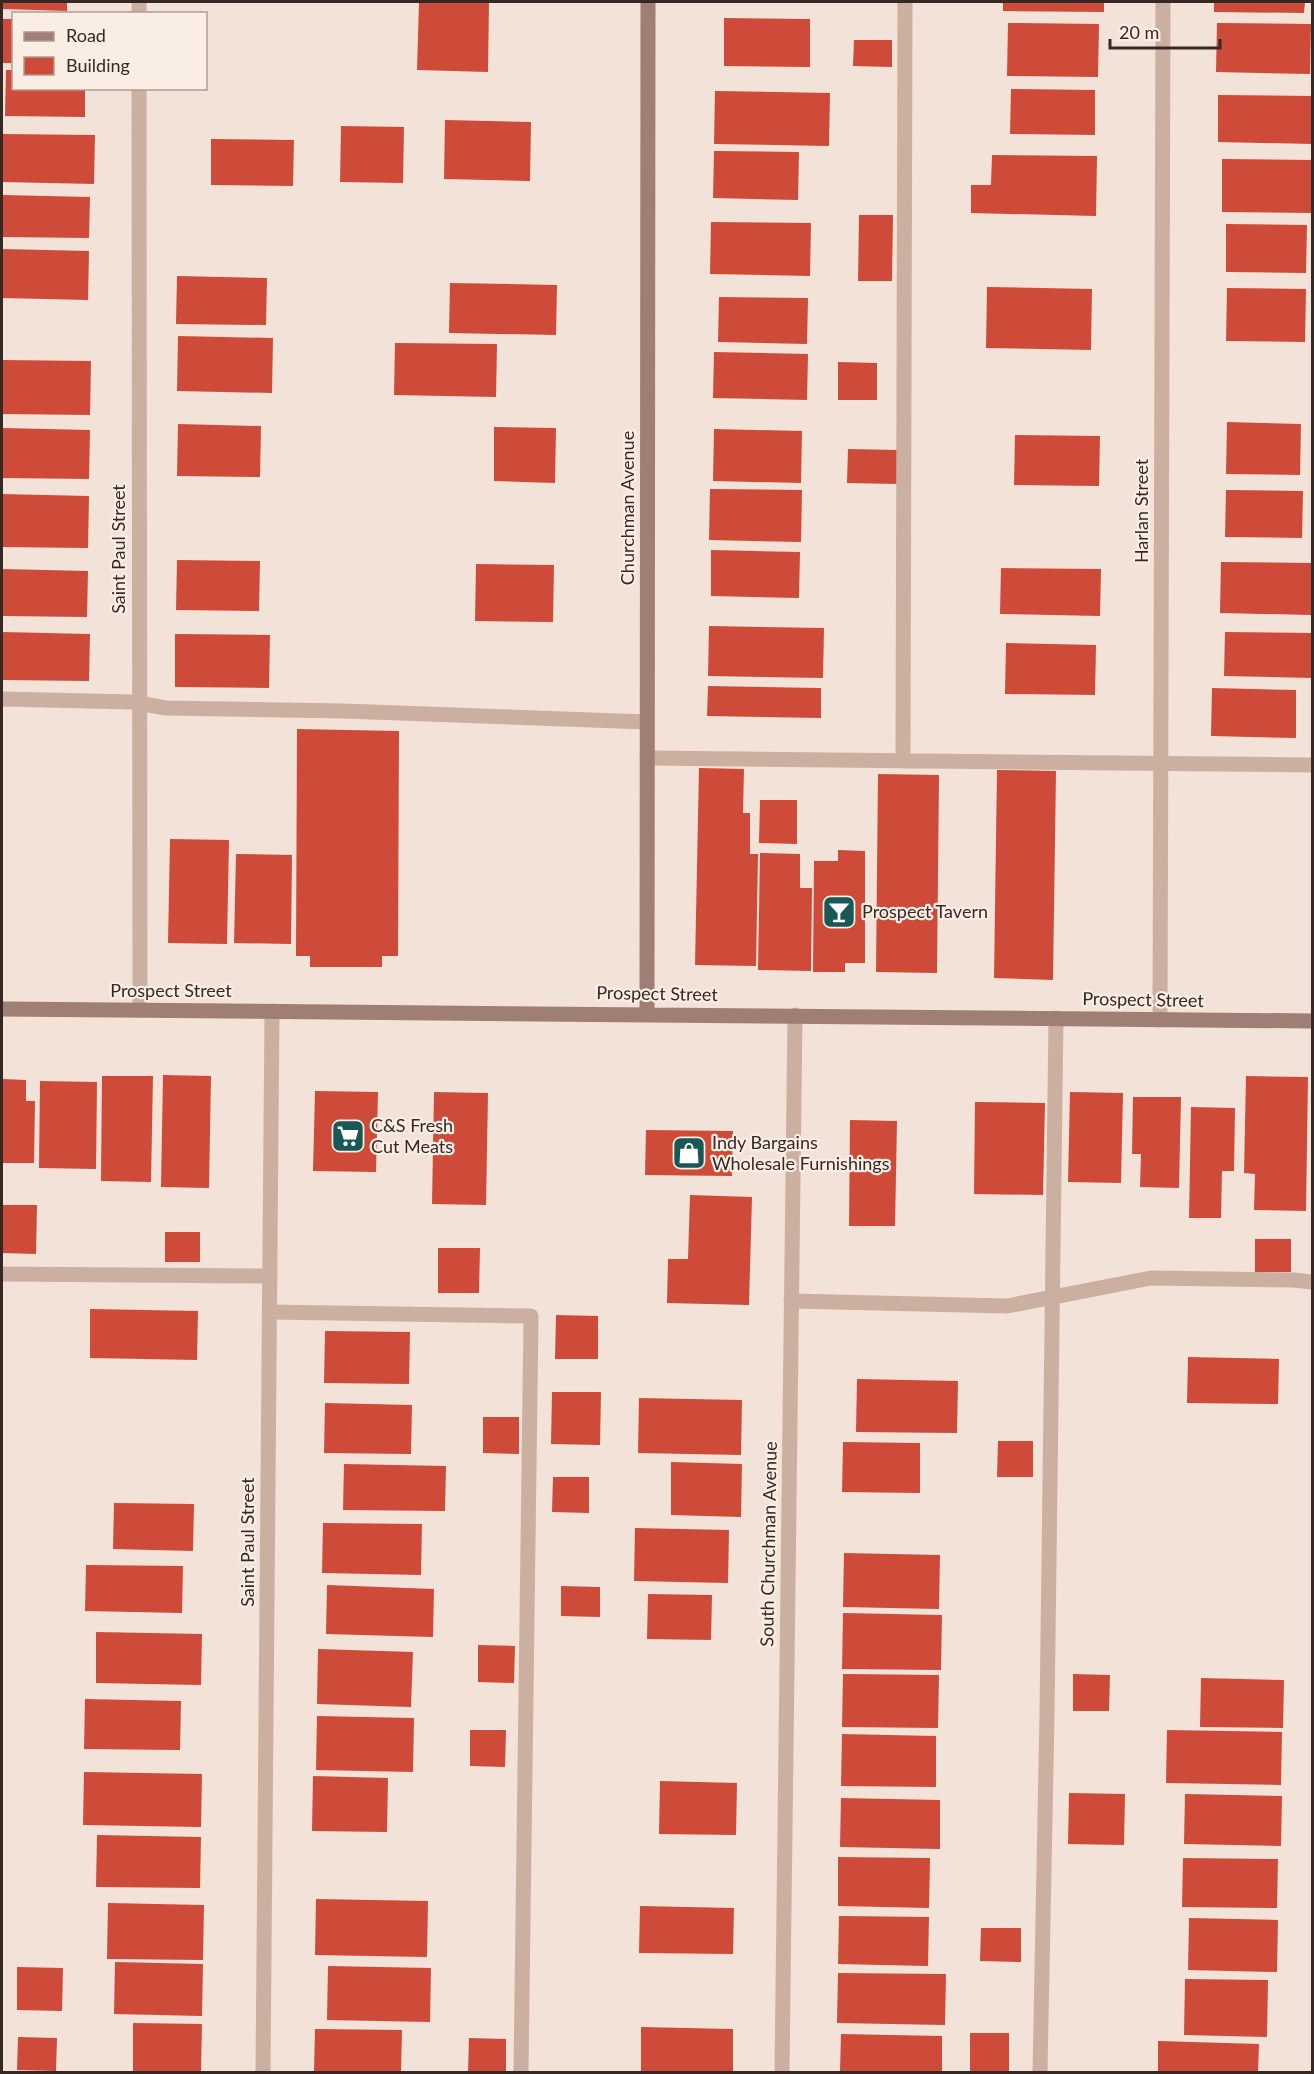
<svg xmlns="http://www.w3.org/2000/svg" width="1314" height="2074" font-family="Lato,sans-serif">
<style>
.building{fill:#cf4b39}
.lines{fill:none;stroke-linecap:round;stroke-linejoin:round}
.lane{stroke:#cbb0a2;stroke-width:15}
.street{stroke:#cbb0a2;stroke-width:15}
.secondary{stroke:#9f7e73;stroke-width:15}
.labels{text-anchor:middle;stroke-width:4.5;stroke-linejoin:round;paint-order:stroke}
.street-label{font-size:18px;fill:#352825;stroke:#faede3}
.poi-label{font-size:18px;fill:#352825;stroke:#faede3;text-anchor:start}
</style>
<rect width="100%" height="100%" fill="#f3e2d7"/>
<path class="building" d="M2,2H67V11L2,9Z
M419,2H489L488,72L417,70Z
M1003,2H1104V12L1003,11Z
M1214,2H1305L1304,13L1214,12Z
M724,18L810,19V67L724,66Z
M2,19H14V63H2Z
M1008,23L1099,24L1098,77L1007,76Z
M1217,23L1311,24L1310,74L1216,72Z
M854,40H892V67L853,66Z
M6,70H14V88H85V117L5,116Z
M1011,89L1095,90V135L1010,134Z
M715,91L830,93L829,146L714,144Z
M1218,95L1312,96V144L1218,142Z
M445,120L531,122L530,181L444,179Z
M341,126L404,127L403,183L340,182Z
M2,134L95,135L94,184L2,182Z
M211,139L294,140L293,186L211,185Z
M714,151L799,152L798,200L713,198Z
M992,155L1097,156L1096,216L971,213V185H991Z
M1222,159L1312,160V213L1222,212Z
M2,195L90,197L89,238L2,237Z
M859,215H893L892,281H858Z
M711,222L811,223L810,276L710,274Z
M1226,224L1307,225L1306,273L1226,272Z
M2,249L89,251L88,300L2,298Z
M177,276L267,278L266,325L176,324Z
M450,283L557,285L556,335L449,333Z
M987,287L1092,289L1091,350L986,348Z
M1227,288L1306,289L1305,342L1226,341Z
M719,297L808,298L807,344L718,342Z
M178,336L273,338L272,393L177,391Z
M395,343L497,344L496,397L394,395Z
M714,352L808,354L807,400L713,398Z
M2,360L91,361L90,415L2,414Z
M838,362L877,363V400H838Z
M1227,422L1301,424L1300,475L1226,474Z
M178,424L261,426L260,477L177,476Z
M494,427L556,428L555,483L494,481Z
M2,428L90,430L89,479L2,478Z
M714,429L802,431L801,483L713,481Z
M1015,435L1100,436L1099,486L1014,485Z
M848,449L899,450L898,484L847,483Z
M710,489L802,490L801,542L709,540Z
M1226,490L1303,491L1302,538L1225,537Z
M2,494L89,496L88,548L2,547Z
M711,550L800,552L799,598L711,596Z
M177,560L260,561L259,611L176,610Z
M1221,562L1312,563V615L1220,613Z
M476,564L554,565L553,622L475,621Z
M1001,568L1101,569L1100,616L1000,614Z
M2,569L88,571L87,617L2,616Z
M709,626L824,628L823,678L708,676Z
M2,632L90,634L89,681L2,680Z
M1225,632L1312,633V678L1224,676Z
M175,634L270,635L269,688L175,687Z
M1006,643L1096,645L1095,695L1005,694Z
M708,686L821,688V718L707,716Z
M1212,688L1296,690V738L1211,736Z
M297,729L399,731L398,956H382V967H310V956H296Z
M699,768L744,769L743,813H750V854H758L756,966L695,965Z
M997,770L1056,771L1053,980L994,978Z
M878,774L939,775L937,973L876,972Z
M760,800H797V844L759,843Z
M170,839L229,840L227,944L168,943Z
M838,850L865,851V963H845V972H813L814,861H838Z
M760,853L800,854V888H812L811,971L758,970Z
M236,854L292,855L291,944L234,943Z
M163,1075L211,1076L209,1188L161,1187Z
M102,1076H153L151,1182L101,1181Z
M1246,1076L1308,1077L1306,1211L1254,1210L1255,1174L1244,1173Z
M2,1079L26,1080V1101H35L34,1163H2Z
M40,1081L97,1082L96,1169L39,1168Z
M315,1091L378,1092L376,1172L313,1171Z
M434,1092L488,1093L486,1205L432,1204Z
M1070,1092L1123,1093L1121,1183L1068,1182Z
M1133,1097H1181L1179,1188L1140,1187L1141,1154H1132Z
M975,1102L1045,1103L1043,1195L974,1194Z
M1191,1107L1235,1108L1234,1171H1222L1221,1218H1189Z
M850,1120L897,1121L895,1226H849Z
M646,1130L733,1131L732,1176L645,1175Z
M690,1195L752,1197L749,1305L667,1303L668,1259H688Z
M2,1205H37L36,1254L2,1253Z
M165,1232H200V1262H165Z
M1255,1239H1291V1272H1255Z
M438,1248H480L479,1293H438Z
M90,1309L198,1311L197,1360L90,1358Z
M556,1315L598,1316V1359H555Z
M325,1331L410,1332L409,1384L324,1383Z
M1188,1357L1279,1359L1278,1404L1187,1403Z
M857,1379L958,1381L957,1433L856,1432Z
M552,1392H601L600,1445L551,1444Z
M639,1398L742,1400L741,1455L638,1453Z
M325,1403L412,1405L411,1454L324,1453Z
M483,1417H519V1454L483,1453Z
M998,1441H1033V1477H997Z
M843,1442L920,1443V1493L842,1492Z
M671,1462L742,1464L741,1517L671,1515Z
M344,1464L446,1466L445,1511L343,1510Z
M553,1477H589V1513L552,1512Z
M114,1503L194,1504L193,1551L113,1549Z
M323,1523L422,1524L421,1575L322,1573Z
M635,1528L729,1530L728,1583L634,1581Z
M844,1553L940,1555L939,1609L843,1607Z
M86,1565L183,1566L182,1613L85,1611Z
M327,1585L434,1589L433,1637L326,1634Z
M561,1586L600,1587V1617L561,1616Z
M648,1594L712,1595L711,1640L647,1639Z
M843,1613L942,1615L941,1670L842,1669Z
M96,1632L202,1634L201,1685L96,1683Z
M478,1645L515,1646L514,1683L478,1682Z
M318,1649L413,1652L411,1707L317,1704Z
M843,1674L939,1675L938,1728L842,1727Z
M1073,1674L1110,1675L1109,1711H1073Z
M1201,1678L1284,1680L1283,1728L1200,1727Z
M85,1699L181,1701L180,1750L84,1749Z
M317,1716L414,1718L413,1772L316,1770Z
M470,1730H506L505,1767L470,1766Z
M1167,1730L1282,1732L1281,1785L1166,1783Z
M842,1734L936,1736V1787L841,1786Z
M84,1772L202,1774L201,1827L83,1825Z
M313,1776L388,1778L387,1832L312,1831Z
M660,1781L737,1783L736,1835L659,1834Z
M1069,1793L1125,1794L1124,1845L1068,1844Z
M1185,1794L1282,1796L1281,1846L1184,1844Z
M841,1798L940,1800V1849L840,1847Z
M97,1835L201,1837L200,1888L96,1887Z
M838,1857L930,1858L929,1908L838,1906Z
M1183,1858L1278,1859L1277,1908L1182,1907Z
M316,1899L428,1901L427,1957L315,1955Z
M108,1903L204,1905L203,1960L107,1959Z
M640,1906L734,1908L733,1954L639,1953Z
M839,1916L929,1917L928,1966L838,1964Z
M1189,1918L1278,1920L1277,1972L1188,1970Z
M981,1928H1021V1962L980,1961Z
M115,1962L203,1964L202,2016L114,2014Z
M328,1966L431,1968L430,2022L327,2020Z
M17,1967L63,1968L62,2011L17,2010Z
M838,1973L946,1974L945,2025L837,2023Z
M1185,1979L1268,1980L1267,2037L1184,2035Z
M133,2023L202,2024L201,2072H133Z
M641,2027L733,2029V2072H641Z
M315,2029L402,2030L401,2072H314Z
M970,2033H1009V2072H970Z
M841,2034L942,2036V2072H840Z
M18,2037L57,2038L56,2071L17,2070Z
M469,2038L506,2039V2072H468Z
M1158,2041L1259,2044L1258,2072H1158Z"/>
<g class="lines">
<path class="lane" d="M2,699L132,702L166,708L344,711L647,722
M647,758L1312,765
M903,761L905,2
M2,1274L270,1276
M791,1301L1007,1306L1151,1278L1293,1280L1312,1282
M269,1312L531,1316L521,2072
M1040,2072L1047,1715L1056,1018"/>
<path class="street" d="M139,14V2
M139,88L140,1010
M1160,1020L1163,2
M263,2072L272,1011
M782,2072L795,1015"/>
<path class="secondary" d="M2,1009L1312,1021
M647,1014L648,2"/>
</g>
<defs>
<g id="bar-square" transform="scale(1.725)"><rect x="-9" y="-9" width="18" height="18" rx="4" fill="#185956" stroke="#faede3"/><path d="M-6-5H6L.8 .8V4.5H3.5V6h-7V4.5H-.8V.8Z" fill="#fff"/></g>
<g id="supermarket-square" transform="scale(1.725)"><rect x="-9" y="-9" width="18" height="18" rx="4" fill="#185956" stroke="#faede3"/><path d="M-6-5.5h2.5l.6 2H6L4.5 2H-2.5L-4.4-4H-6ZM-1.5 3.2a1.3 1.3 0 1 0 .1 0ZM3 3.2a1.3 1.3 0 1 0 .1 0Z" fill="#fff"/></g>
<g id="shop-square" transform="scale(1.725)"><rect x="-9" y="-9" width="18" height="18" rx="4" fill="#185956" stroke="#faede3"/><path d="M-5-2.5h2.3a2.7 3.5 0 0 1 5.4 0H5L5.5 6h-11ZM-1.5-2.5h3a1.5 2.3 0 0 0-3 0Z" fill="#fff"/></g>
</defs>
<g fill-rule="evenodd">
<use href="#bar-square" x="839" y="912"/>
<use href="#supermarket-square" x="348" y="1136"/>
<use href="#shop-square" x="689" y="1153"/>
</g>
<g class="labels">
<g class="street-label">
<text transform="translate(628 508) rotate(-90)" y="6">Churchman Avenue</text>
<text transform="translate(1142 511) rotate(-90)" y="6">Harlan Street</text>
<text transform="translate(119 549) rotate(-90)" y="6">Saint Paul Street</text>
<text x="171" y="997">Prospect Street</text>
<text transform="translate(657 994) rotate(1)" y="6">Prospect Street</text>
<text transform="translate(1143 1000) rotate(1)" y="6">Prospect Street</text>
<text transform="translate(248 1542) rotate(-90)" y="6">Saint Paul Street</text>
<text transform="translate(769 1544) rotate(-89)" y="6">South Churchman Avenue</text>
</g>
<g class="poi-label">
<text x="862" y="918">Prospect Tavern</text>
<text x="371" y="1132">C&amp;S Fresh<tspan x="371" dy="21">Cut Meats</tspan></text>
<text x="712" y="1149">Indy Bargains<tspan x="712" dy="21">Wholesale Furnishings</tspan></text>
</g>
</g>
<rect width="1314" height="2074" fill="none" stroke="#352825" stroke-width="6"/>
<rect x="12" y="12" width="195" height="78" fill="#faede3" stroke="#ab9e97" stroke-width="1.5"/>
<rect x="24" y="32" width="30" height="9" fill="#9f7e73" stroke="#ab9e97" stroke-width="1.5"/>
<text x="66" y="42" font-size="18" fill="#352825">Road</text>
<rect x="24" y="57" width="30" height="18" fill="#cf4b39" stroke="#ab9e97" stroke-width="1.5"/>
<text x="66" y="72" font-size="18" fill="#352825">Building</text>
<path d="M1110 39v9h110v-9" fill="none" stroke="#352825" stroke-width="3"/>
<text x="1119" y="39" font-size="18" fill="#352825" stroke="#faede3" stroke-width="4.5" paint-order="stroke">20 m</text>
</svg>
